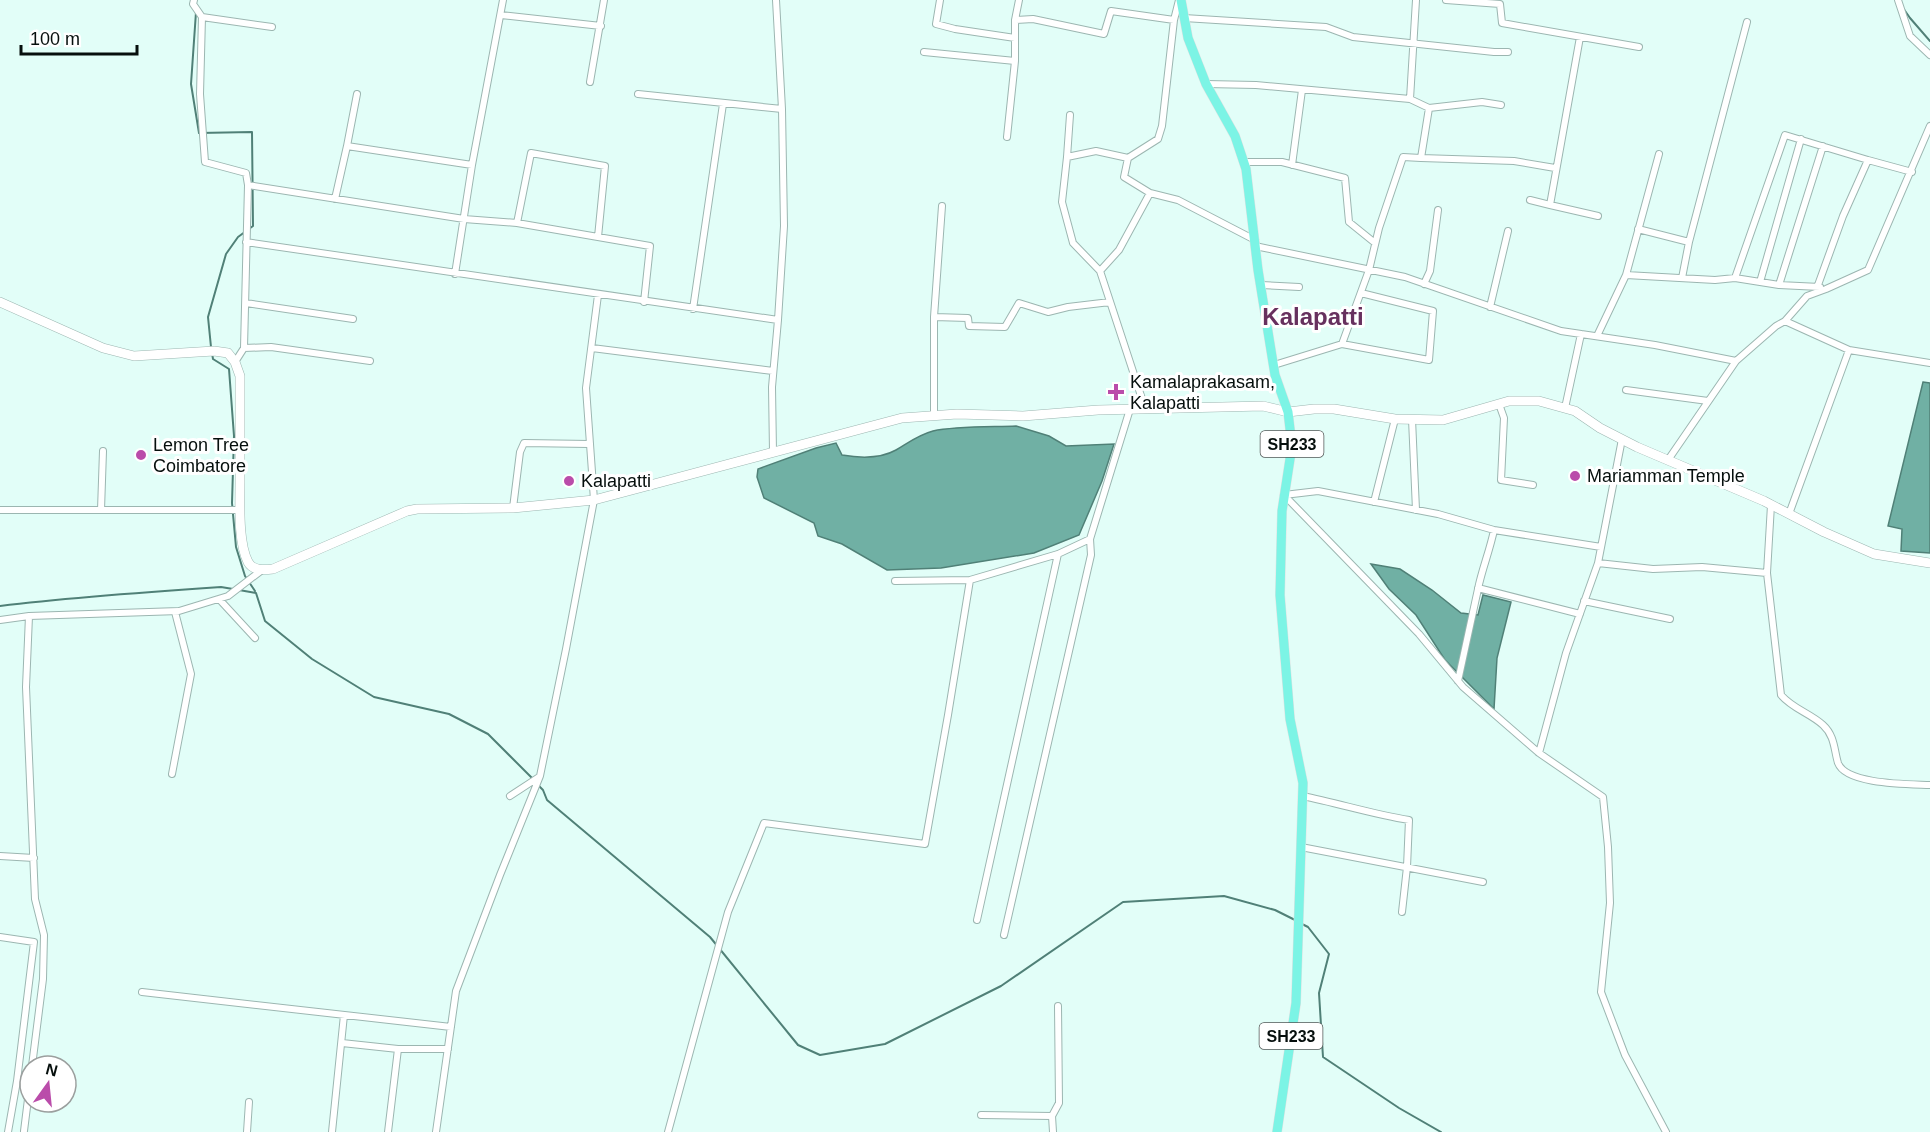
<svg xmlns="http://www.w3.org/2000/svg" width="1930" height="1132" font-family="Helvetica,sans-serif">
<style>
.water{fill:#70b0a4;stroke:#508077;stroke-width:1.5}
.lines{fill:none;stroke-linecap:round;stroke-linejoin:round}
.stream{stroke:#508077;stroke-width:2}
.minor-casing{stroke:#9cb6b1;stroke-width:8}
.secondary-casing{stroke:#9cb6b1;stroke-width:10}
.primary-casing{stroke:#e1e2e2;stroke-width:10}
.minor{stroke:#fff;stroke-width:6}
.secondary{stroke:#fff;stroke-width:9}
.primary{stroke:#7cf4e5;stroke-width:9}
.poi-dot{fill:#ba4caa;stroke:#fff;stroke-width:2}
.labels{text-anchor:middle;stroke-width:6;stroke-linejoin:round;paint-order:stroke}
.shield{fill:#fff;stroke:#515756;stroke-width:1.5}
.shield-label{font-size:16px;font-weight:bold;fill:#060f0d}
.poi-label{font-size:18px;fill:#060f0d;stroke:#fff;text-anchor:start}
.district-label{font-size:24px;font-weight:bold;fill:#67305e;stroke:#fff}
</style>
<rect width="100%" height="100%" fill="#e2fef8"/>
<path class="water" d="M1923,382L1930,383V553L1901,551L1902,529L1888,526Z
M1016,426L1049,436L1066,446L1114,444L1102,481L1079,535L1034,553L941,568L887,570L842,544L818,536L814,523L764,498L757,477L758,469L816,448L836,443L842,455C859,458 880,459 896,450C908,443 918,435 933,431C955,426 992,427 1016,426Z
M1371,564L1400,569L1432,590L1461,613L1478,615L1483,595L1511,602L1497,658L1494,709L1445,660L1416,615L1389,589Z"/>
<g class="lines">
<path class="stream" d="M1903,8L1910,18L1930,41
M196,12L191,84L199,133L252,132L253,226L238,237L226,254L208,317L211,347
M212,353L213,359L229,369L234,436L232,503L236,547L245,576L255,591
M239,590L256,593L265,621L312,659L374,697L449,714L488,734L532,778
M0,606C73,597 147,592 221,587L233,589
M538,785L543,790L547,800L710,937L798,1045L820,1055L885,1044L1001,986L1123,902L1224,896L1275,910L1295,920
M1300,923L1308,927L1329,954L1319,993L1323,1057L1399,1108L1441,1132"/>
<g class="minor-casing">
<path id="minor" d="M194,0L193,4L202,17L200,94L205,162L246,173L248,185L244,348L235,362
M776,0L782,109
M940,0L936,24L955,29L1015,38
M1446,0L1500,4L1502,23L1639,47
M1898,0L1910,36L1930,55
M501,15L601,26
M202,17L272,27
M1184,18L1326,27L1353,37L1494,52H1508
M1015,20L1033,19L1104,34L1111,11L1174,20
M924,52L1015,61
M590,82L604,0
M1206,84L1256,85L1410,99
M638,94L782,109L784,226L778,320
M1429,108L1482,102L1501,105
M1007,137L1015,61V20L1019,0
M347,146L357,94
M1067,157L1070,115
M1128,158L1124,177L1150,193L1178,200L1255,240
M1421,158L1514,161L1555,168
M1244,162H1282L1345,178L1349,222L1375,243
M1292,165L1302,90
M248,185L464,219L517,223L650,246L644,302
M335,199L347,146L472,165
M1530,200L1550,205L1580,37
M1550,205L1598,216
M517,223L531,153L605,166L598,237
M1638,229L1689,242
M246,242L778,320L772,387L773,452
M1255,246L1405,277L1561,331L1655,345L1736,361L1668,460
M1100,271L1119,250L1150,193
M455,274L472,165L503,0
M1626,275L1659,154
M1682,278L1689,242L1747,22
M1735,278L1779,285L1820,287
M1760,282L1801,139
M1424,284L1430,271L1438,210
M1261,285L1299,287
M1779,285L1823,146
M1818,285L1843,216L1868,160L1912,172
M246,303L353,319
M1490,307L1508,231
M693,309L723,104
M934,317L942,206
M1785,321L1849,350L1930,363
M1597,336L1626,275L1715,280L1735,278L1785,135L1868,160
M1342,344L1429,360L1433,311L1361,293
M244,348L271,347L370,361
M592,348L773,371
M1736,361L1776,326L1785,321L1807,296L1826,289L1868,270L1930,126
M1274,365L1342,344L1369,270L1379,228L1403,157L1421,158L1429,108L1410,99L1416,0
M1626,390L1708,401
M1499,404L1504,418L1501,480L1533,485
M1145,408L1100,271L1073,243L1062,202L1067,157L1096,151L1128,158L1158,139L1162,126L1174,20L1179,0
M1565,408L1581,334
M934,416V317L968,318L969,326L1005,327L1019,303L1048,312L1068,307L1110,302
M1412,419L1416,510
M1284,495L1419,634L1463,687L1539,753L1603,797L1608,847L1610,903L1601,992L1625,1055L1666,1132
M1284,495L1318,491L1438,514L1494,530L1601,547
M1374,502L1395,419
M1771,505L1767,573L1781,695C1793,709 1810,713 1823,725C1835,736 1834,750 1838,763C1846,785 1910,784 1930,785
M513,508L520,452L524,443L589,444
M0,510H240
M101,510L103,451
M1789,514L1849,350
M1598,563L1653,569L1702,567L1767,573
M895,581L970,580L1058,554L1090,539
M1478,588L1580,614
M219,599L255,638
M1584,601L1670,619
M29,616L26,687L35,899L44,935L43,979L32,1066
M0,620L29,616L179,611L228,596L262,570
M1458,681C1465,650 1471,620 1478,589C1482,569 1490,550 1494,530
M1539,753L1566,653L1598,563L1622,439
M172,774L191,674L175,612
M510,796L539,777
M1302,796C1338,803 1372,814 1409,820L1407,867L1402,912
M1301,847L1483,882
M0,856L34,858
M977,920L1058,554
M1004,935L1091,555L1090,539L1130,409
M0,937L34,942L17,1081L8,1132
M142,992L451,1027
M342,1043L398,1049H448
M981,1115L1052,1116
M24,1131L30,1083
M247,1132L249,1102
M332,1132L344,1015
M388,1132L398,1049
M436,1132L456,991L500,875L540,776L566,649L594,500L586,388L598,295
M668,1132L728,912L764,823L925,844L948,715L970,580
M1053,1132L1052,1116L1059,1103L1058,1006"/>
</g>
<g class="secondary-casing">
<path id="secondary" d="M0,302L103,348L134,356L214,351L228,353L235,362L240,376C240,412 240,447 240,483C240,505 238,542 248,562C253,571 264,570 273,569L407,511L417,509L513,508L594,500L902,418L957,414L1023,416L1098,410L1263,406L1288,412L1314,409H1334L1395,419L1443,420L1509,401H1539L1575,411L1600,428L1637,447L1764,501L1824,532L1874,554L1930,563"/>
</g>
<g class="primary-casing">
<path id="primary" d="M1181,0L1188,38L1206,84L1235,136L1246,169L1258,270L1275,375L1288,412L1292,446L1282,511L1280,595L1290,719L1303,783L1296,1003L1277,1132"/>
</g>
<use href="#minor" class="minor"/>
<use href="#secondary" class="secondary"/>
<use href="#primary" class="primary"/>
</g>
<g class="poi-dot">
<path d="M1113 383h6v6h6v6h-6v6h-6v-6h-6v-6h6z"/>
<circle cx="141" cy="455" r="6"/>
<circle cx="1575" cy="476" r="6"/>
<circle cx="569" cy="481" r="6"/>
</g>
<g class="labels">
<g class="shield">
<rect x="1260.5" y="431" width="63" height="26" rx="4.5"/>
<rect x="1259.5" y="1023" width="63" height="26" rx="4.5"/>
</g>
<g class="shield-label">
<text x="1292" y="450">SH233</text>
<text x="1291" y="1042">SH233</text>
</g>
<g class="poi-label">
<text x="1130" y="388">Kamalaprakasam,<tspan x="1130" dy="21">Kalapatti</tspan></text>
<text x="153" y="451">Lemon Tree<tspan x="153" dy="21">Coimbatore</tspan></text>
<text x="1587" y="482">Mariamman Temple</text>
<text x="581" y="487">Kalapatti</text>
</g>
<g class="district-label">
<text x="1313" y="325">Kalapatti</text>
</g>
</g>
<g transform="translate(48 1084) rotate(15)"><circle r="28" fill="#ffffff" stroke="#9b9f9e" stroke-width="1.5"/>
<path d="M0-4.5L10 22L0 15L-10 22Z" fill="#ba4caa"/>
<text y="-9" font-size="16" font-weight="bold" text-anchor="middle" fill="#060f0d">N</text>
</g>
<path d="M21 45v9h116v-9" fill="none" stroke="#060f0d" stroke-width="3"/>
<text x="30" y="45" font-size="18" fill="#060f0d" stroke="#ffffff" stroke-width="4.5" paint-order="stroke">100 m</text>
</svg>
